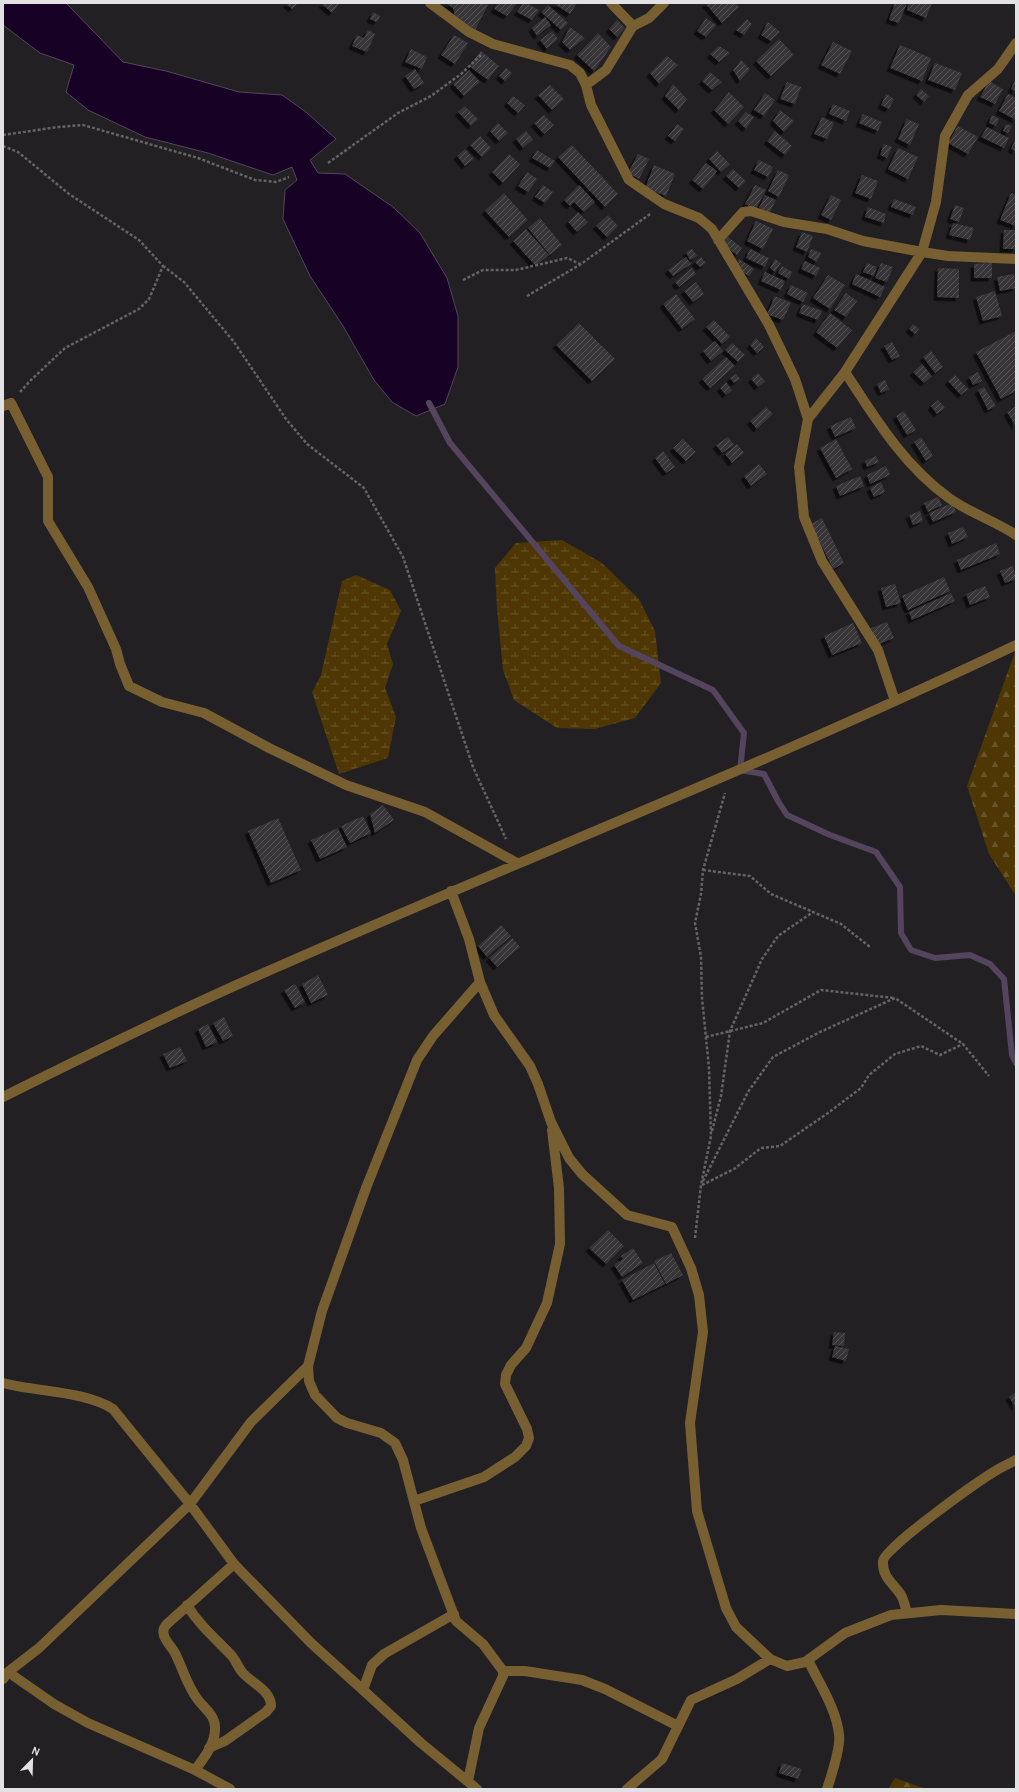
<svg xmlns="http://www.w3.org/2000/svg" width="1019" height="1792" font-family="Karla,sans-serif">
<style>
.forest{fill:url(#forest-firs)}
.wetland{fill:url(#wetland-marsh)}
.water{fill:#170125;stroke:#54445e}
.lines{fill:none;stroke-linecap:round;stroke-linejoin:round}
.stream{stroke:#54445e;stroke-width:6}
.building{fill:url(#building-hatch);filter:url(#shadow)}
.path{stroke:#656366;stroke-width:2.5;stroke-dasharray:3 2;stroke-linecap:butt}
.minor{stroke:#785f32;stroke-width:10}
</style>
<defs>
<pattern id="forest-firs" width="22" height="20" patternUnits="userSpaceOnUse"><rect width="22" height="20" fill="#4e3704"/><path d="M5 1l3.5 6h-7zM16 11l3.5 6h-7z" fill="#675428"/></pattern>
<pattern id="wetland-marsh" width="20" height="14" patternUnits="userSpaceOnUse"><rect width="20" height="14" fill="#4e3704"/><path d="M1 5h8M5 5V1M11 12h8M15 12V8" fill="none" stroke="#675428"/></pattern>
<pattern id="building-hatch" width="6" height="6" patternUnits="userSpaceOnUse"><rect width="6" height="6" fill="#383639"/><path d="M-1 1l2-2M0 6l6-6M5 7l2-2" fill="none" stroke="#545356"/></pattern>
<filter id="shadow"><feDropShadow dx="-3.5" dy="3.5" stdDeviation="0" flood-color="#0009"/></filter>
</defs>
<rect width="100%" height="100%" fill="#222023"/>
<path class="forest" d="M1016,649V896L989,854L967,786Z
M895,1778L926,1789H888Z"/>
<path class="wetland" d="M562,540L602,563L639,599L655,631L661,683L635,718L595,729L557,728L514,700L503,670L497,609L495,568L516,543Z
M356,575L390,590L401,611L387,644L393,664L385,688L396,717L388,758L339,774L312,692L321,675L342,581Z"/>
<path class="water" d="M3,3H66L123,62L166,71L239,92L282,95L306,112L336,139L310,160L318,173L345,174L393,207L420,233L447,278L458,316V367L445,404L416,416L392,402L374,380L343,326L310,276L283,219L285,190L297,180L292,167L273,175L208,153L145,137L88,110L66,92L74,65L40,53L3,25Z"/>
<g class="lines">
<path class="stream" d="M429,403L450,443L619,646L713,690L744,733L740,770L764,774L778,801L787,815L830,835L876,852L900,887L901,933L911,950L935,958L970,955L990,964L1004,979L1012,1055L1016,1063"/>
</g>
<path class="building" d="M286,3H298L292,9Z
M321,3H340L332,13Z
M446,3H485L488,5L475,30L455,16L453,8Z
M498,3H517L507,16L494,9Z
M523,3H527L539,10L532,20L517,12Z
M553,3H577L570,14Z
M705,3H736L739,7L722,23Z
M895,3H907L899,23L889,20Z
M909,3H932L926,18L907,10Z
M548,5L568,23L561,30L541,12Z
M373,12L380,16L377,22L370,19Z
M545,17L551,25L537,36L532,28Z
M706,18L716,25L706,37L697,31Z
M747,19L752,24L744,35L736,30Z
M617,20L625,28L617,37L609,29Z
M768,22L780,32L771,41L761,35Z
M570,27L585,38L570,50L562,42Z
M368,30L375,34L367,52L352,46L357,35L364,38Z
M552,31L558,39L547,49L540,40Z
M598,33L611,47L594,71L577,55Z
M454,35L468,43L455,64L441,55Z
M779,39L794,55L771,76L756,61Z
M833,42L852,51L840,74L821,65Z
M900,45L931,58L922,81L890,68Z
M719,46L730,53L719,62L710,54Z
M411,49L427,57L422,69L405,62Z
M481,51L499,66L488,80L469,66Z
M667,56L678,65L659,84L650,73Z
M741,60L750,69L740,81L733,70Z
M935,63L962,73L955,90L928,80Z
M506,68L512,73L505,81L499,76Z
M415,69L424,83L414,89L405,76Z
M469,70L480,82L464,96L453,84Z
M710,72L722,82L712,90L702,81Z
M1016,78V91L1011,89Z
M989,81L1003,89L995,104L980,97Z
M787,82L801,87L795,104L780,99Z
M673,84L687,99L679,110L665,96Z
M550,85L564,99L552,110L538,95Z
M921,89L929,96L924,102L916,95Z
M729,92L744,107L728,124L714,110Z
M765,93L775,100L764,116L754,110Z
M886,94L894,99L889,109L881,105Z
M1008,94L1016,98V120L999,111Z
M513,96L525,105L518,113L507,103Z
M833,104L850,111L846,121L829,114Z
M465,106L478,119L471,126L458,112Z
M780,110L794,121L784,132L773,121Z
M746,112L754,117L746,129L738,121Z
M863,114L882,122L878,131L859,123Z
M544,115L554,125L544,134L534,123Z
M992,115L999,119L996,126L989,123Z
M822,117L834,123L827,139L814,134Z
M907,119L919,124L910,145L898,139Z
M498,123L508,133L499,141L490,131Z
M677,124L684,129L675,141L668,136Z
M1006,124L1012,126L1008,133L1003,131Z
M958,126L978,137L968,154L948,143Z
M987,127L1009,138L1004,148L981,137Z
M526,131L533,139L523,148L516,139Z
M775,131L792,146L785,155L767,141Z
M480,136L491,148L482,157L470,145Z
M1016,138V151L1011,149Z
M884,144L892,147L887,158L880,155Z
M572,145L618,194L605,207L558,157Z
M898,148L918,157L908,179L888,169Z
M465,149L474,159L465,166L457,156Z
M537,150L555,161L550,168L532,158Z
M717,151L730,164L721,172L709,159Z
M509,154L520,164L503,183L492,172Z
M638,154L649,159L639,179L628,173Z
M759,160L773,167L768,177L754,170Z
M706,163L717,171L703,189L692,180Z
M654,165L675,174L666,196L645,188Z
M733,169L746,181L739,188L726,176Z
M778,170L789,175L779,197L768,191Z
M527,172L537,179L528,192L518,186Z
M862,175L878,181L871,199L855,193Z
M543,185L553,192L545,203L535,197Z
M579,185L595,202L584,212L574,202L570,206L564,200Z
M755,185L766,190L756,209L745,204Z
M504,193L528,220L509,237L485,211Z
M1011,193L1016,195V226L1000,220Z
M765,195L776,200L769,214L759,208Z
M831,195L841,200L831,220L821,215Z
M894,199L916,207L913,215L891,207Z
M955,205L964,208L959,222L950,219Z
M868,207L886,214L884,223L865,217Z
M578,212L588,222L577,232L568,222Z
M608,215L618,226L607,237L596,226Z
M540,218L562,245L550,255L528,228Z
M756,221L773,229L763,249L747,241Z
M953,223L974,228L970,240L949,235Z
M526,229L549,255L536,266L513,241Z
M1004,230H1016V249H1003Z
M802,232L813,236L807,252L796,247Z
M728,237L742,248L737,255L723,244Z
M692,249L697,256L690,260L686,252Z
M750,249L769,258L765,267L746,258Z
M811,249L821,253L817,262L808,257Z
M686,257L691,264L673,276L668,270Z
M701,257L706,263L700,267L695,262Z
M739,259L754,269L749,276L734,267Z
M775,259L781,263L775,272L770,268Z
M805,261L820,268L816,276L801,269Z
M867,263L877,267L874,276L863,272Z
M881,263L893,267L887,282L875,278Z
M992,263V278H974V264Z
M782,266L792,272L789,279L778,273Z
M692,268L696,274L679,287L675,282Z
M938,268L959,269V298L937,297Z
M765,272L785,281L781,290L761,281Z
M856,274L885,287L880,297L852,284Z
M1014,274L1016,288L1000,291L997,277Z
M828,275L845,285L830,309L813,298Z
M696,282L704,294L693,302L684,291Z
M791,285L808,293L803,302L787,294Z
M995,291L1002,316L983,321L976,297Z
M846,293L857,301L846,317L834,310Z
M676,294L695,319L682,329L663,304Z
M775,296L791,303L783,320L767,314Z
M803,304L822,311L818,320L799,313Z
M830,313L852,330L837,348L816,332Z
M714,320L730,337L722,344L706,327Z
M579,323L615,359L592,381L556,345Z
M913,324L919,329L915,334L909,329Z
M1016,331V391L1001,399L976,352Z
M756,338L764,347L757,353L750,345Z
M715,341L723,351L711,361L703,351Z
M892,342L900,356L892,360L884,346Z
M732,343L745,355L738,362L725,350Z
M931,351L943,367L935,373L923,357Z
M726,357L735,366L710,388L702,379Z
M922,364L932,376L924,383L913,372Z
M978,372L982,381L973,385L969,377Z
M758,373L765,381L758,387L751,379Z
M736,374L740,379L734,383L730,378Z
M955,375L968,389L961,395L948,381Z
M885,380L889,389L881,393L877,384Z
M726,382L732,390L726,395L720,388Z
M984,387L996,406L988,410L978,390Z
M938,400L945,408L937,414L931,406Z
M1016,406V427L1007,412Z
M766,407L773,414L757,429L750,421Z
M904,411L916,430L907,435L896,416Z
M851,417L856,428L835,437L830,426Z
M728,437L734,445L722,453L716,445Z
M921,437L933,456L926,461L914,442Z
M683,439L696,452L686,461L673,448Z
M836,439L852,469L836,478L820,448Z
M737,444L744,453L732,463L725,454Z
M663,451L675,467L666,473L655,458Z
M876,456L879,462L867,467L865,461Z
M759,464L767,474L751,486L744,476Z
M886,466L890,475L870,484L867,475Z
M860,476L864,486L840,496L836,486Z
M881,482L885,492L874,497L870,488Z
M938,497L942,505L928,512L924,503Z
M952,503L956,512L933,522L929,513Z
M920,511L923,521L913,525L909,515Z
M822,518L844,563L833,569L811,524Z
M963,527L968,537L952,544L948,533Z
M996,543L1000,554L961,570L957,560Z
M1013,566L1016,579L1005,583L1000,571Z
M944,577L950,591L908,610L902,596Z
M895,584L901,603L886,607L881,588Z
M985,586L990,597L970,605L966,594Z
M951,593L955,601L912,620L909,612Z
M887,622L894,638L877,645L871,628Z
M853,623L862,643L832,655L824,636Z
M383,805L394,820L375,833L370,814Z
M363,816L371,833L350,843L341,826Z
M278,818L301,870L271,883L248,831Z
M338,828L347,847L320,859L311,840Z
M501,925L511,936L487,957L478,946Z
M512,938L520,947L497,967L489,958Z
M318,975L328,995L311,1003L302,984Z
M295,984L305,1002L295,1008L284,990Z
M224,1017L233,1036L223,1041L213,1023Z
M208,1024L217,1042L206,1047L198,1029Z
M180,1047L187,1061L170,1068L163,1054Z
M608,1230L624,1246L606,1264L589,1248Z
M633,1248L643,1263L622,1277L614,1265L623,1259L621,1256Z
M671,1253L683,1275L666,1284L654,1261Z
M654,1263L665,1284L633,1300L622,1280Z
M834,1332L845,1333L844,1346L832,1345Z
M835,1346L849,1349L846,1361L832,1357Z
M1016,1392V1408L1009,1397Z
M782,1763L802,1769L798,1779L779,1773Z"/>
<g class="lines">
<path class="path" d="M3,135L58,127L83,125L198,158L255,180L276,182L289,177
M3,146L18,152L69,194L139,240L163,266L149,299L139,309L65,348L31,380L20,392
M328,163L398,113L431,96L461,74L481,55
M163,266L184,282L234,342L286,419L307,444L364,488L403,557L473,767L506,839
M463,280L483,270H516L567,258L580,264
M527,296L581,264L650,214
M703,870L750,876L771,894L813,912
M706,1037L763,1023L821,990L894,998
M712,1131L721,1096L730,1031L762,959L778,936L813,912L841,924L870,947
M703,1181L748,1092L773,1057L820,1032L895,998L963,1044L989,1076
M702,1185L734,1169L761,1148L780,1146L828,1113L861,1088L869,1075L895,1054L921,1046L940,1055L963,1044
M695,1238L701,1185L711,1136L709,1068L702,998L701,957L695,923L701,894L703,870L725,793"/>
<path class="minor" d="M430,3L469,32L493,44L570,65L580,73L586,85L591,105L629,180L664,204L699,218L712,229L769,325L795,379L808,419L799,467L804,517L822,561L878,650L895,701
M611,3L633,26
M586,85L606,70L633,26L649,18L664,3
M718,240L743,212L751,211L784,222L827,229L863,241L922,252L948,256L1016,259
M845,372C875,418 904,466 949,498C970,513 995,521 1016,535
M3,406L11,403L48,477V521L88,587L116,649L120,664L129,686L162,702L204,713L269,748L346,785L425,812L517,863
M808,419L845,372L922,252L936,202L945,136L968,95L998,69L1016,43
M451,891L469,939L480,982L494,1015L530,1066L538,1084L551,1122L569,1158L582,1174L627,1215L672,1227L691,1268L699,1295L703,1332L690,1423L697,1511L726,1608L736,1627L770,1659L787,1666L805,1662L845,1633L891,1615L941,1610L1016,1614
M3,1097C93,1052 183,1008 275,968C522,859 773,761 1016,645
M308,1366L309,1381L315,1395L337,1418L347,1423L381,1433L395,1443L403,1460L421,1528L456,1621L483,1644L503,1671V1676L479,1728L468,1781
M3,1383C36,1392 86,1391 113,1409L190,1504L234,1564L311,1643L363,1690L421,1743L477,1789
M414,1501L484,1477L515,1457L526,1446L529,1438L527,1429L505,1384L506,1375L511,1365L526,1348L547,1303L560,1244L559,1188L552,1130
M187,1605C199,1625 216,1639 232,1656C236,1661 238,1667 242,1672C251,1683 271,1690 271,1706L266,1712L225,1741L209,1748
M907,1613C905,1607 904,1600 901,1595C893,1583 882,1577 883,1561C884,1548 976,1483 992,1473C999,1468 1008,1464 1016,1460
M808,1660C819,1683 836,1708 839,1734C841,1746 831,1777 827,1789
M503,1671H525L582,1680L605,1689L678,1726
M8,1672L54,1704L88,1723L195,1770L230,1789
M3,1679L8,1672L39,1648L190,1504L251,1422L308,1366L322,1311L366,1188L417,1060L433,1036L480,982
M363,1690L372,1665L384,1654L454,1614
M195,1770C204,1758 215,1744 215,1729C216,1716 205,1709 198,1700C187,1686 183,1669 175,1653C170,1644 157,1634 167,1624L234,1564
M627,1789L662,1759L691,1700L737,1679L770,1659"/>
</g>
<rect width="1019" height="1792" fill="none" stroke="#e2e1e3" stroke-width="8"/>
<g transform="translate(32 1760) rotate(23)" stroke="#222023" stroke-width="3" paint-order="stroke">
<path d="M0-3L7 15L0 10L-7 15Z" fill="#e2e1e3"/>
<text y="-6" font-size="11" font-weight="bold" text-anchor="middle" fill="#e2e1e3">N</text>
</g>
</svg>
